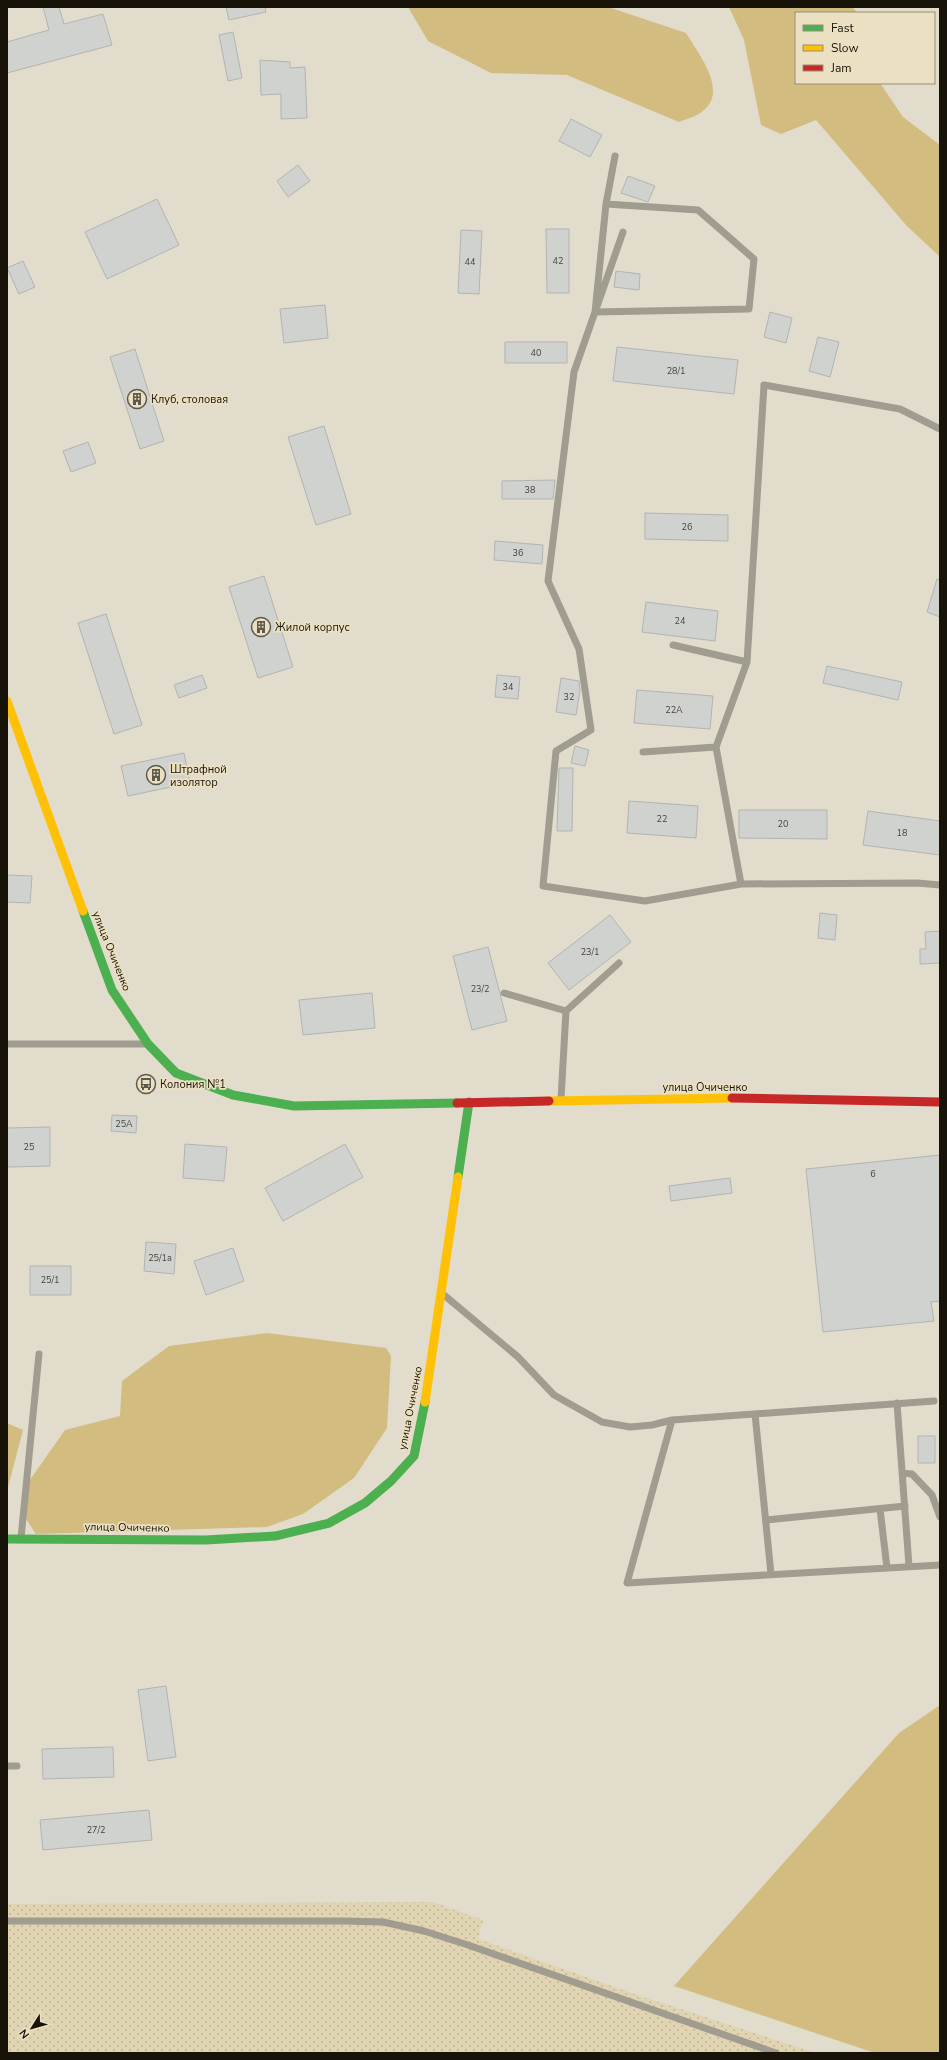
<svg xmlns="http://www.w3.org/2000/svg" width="947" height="2060" font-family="'Nunito Sans',sans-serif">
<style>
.grass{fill:url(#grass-dots)}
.water{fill:#d3bc80}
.building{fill:#d0d2cf;stroke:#b2b4b1}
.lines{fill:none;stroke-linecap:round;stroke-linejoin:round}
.lane{stroke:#a19c90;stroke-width:7}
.fast{stroke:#4caf50;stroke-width:9}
.slow{stroke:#ffc107;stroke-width:9}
.jam{stroke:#c62828;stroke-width:9}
.labels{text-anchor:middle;stroke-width:3.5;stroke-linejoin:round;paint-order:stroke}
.number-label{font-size:9px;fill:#45433a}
.poi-label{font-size:11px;fill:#171308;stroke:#ece0c2;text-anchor:start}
.street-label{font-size:11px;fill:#171308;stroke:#ece0c2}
</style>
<defs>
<pattern id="grass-dots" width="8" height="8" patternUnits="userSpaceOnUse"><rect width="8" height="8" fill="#e1d4b3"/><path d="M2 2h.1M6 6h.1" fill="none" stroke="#c0b598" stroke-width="1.8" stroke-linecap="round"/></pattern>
</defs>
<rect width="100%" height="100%" fill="#e2dccc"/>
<path class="grass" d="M427,1902L435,1903L483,1920L478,1939L634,1994L816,2053H7V1904Z"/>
<path class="water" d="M408,7H608L686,33C698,53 728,90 704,110C698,116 686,119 679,122L567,75L491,73L428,41Z
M729,7H852L858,13H796V83H880L903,117L940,145V257L906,225L816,120L781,134L761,125L744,40Z
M267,1333L386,1348L391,1356L387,1428L354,1478L303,1514L267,1527L36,1534L26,1519L27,1484L65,1430L120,1416L122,1381L169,1346Z
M7,1423L23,1430L7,1491Z
M940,1705V2053H875L674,1986L899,1733Z"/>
<path class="building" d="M43,7H59L64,24L103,14L112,45L7,73V42L49,30Z
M226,7H265L266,12L229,20Z
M233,32L242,78L228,81L219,35Z
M260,60L290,62V68L305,67L307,118L281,119V94L261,95Z
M571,119L602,135L590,157L559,141Z
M298,165L310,181L288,197L277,181Z
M628,176L655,186L648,202L621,193Z
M157,199L179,245L107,279L85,232Z
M546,229H569V293H547Z
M461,230L482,231L479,294L458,293Z
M23,261L35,287L19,294L7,268Z
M616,271L640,274L639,290L614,287Z
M325,305L328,338L284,343L280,309Z
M770,312L792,318L786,343L764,337Z
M818,337L839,342L830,377L809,371Z
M505,342H567V363H505Z
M617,347L738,360L734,394L613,381Z
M135,349L164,441L140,449L110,357Z
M324,426L351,514L316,525L288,437Z
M88,442L96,463L71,472L63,451Z
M555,480L553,499H502V481Z
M645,513L728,515V541L645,539Z
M495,541L543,545L542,564L494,560Z
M264,576L293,667L258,678L229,587Z
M937,579L940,580V617L927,612Z
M646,602L718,611L715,641L642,632Z
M106,614L142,725L114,734L78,623Z
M827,666L902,682L898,700L823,683Z
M202,675L207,688L179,698L174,685Z
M497,675L520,677L518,699L495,697Z
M561,678L579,681L580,690L576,715L556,712Z
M637,690L713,696L710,729L634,723Z
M575,746L589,750L585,766L571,763Z
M184,753L190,783L128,796L121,766Z
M559,768H573L572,831H557Z
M629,801L698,806L696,838L627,833Z
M739,810H827V839L739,838Z
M868,811L940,821V855L863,845Z
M7,875L32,876L30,903L7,902Z
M820,913L837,915L835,940L818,938Z
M610,915L631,942L569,990L548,963Z
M940,931V963L920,964V949H926L925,932Z
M488,947L507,1021L472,1030L453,956Z
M372,993L375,1028L303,1035L299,1000Z
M112,1115L137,1116L136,1133L111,1131Z
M50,1127V1166L7,1167V1128Z
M185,1144L227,1147L224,1181L183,1178Z
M345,1144L363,1177L283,1221L265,1188Z
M940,1155V1301L931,1302L934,1321L823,1332L806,1169Z
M730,1178L732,1193L671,1201L669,1186Z
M146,1242L176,1244L174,1274L144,1271Z
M233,1248L244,1281L206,1295L194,1261Z
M30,1266H71V1295H30Z
M918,1436H935V1463H918Z
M166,1686L176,1757L148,1761L138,1690Z
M113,1747L114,1777L43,1779L42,1749Z
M149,1810L152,1840L43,1850L40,1820Z"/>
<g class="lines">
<path class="lane" d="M606,204L698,210L754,259L749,309L595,312Z
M606,204L615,156
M623,232L574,372L548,581L579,649L591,730L556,751L543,886L645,901L741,884L917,883L940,885
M673,645L747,662L716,747
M747,662L764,385L900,409L940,429
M643,752L716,747L741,884
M504,993L566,1011
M7,1044H144
M561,1099L566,1011L619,963
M444,1295L518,1357L554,1395L602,1422L630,1427L652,1425L672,1420
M934,1401L672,1420L627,1583L940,1565
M897,1403L909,1566
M755,1414L771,1574
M902,1473L912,1474L932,1495L940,1517
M880,1509L887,1568
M766,1520L905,1506
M21,1538L39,1354
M7,1766H17
M7,1921H343L383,1922L424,1931L468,1945L776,2053"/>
<path class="fast" d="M83,911L112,990L148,1044L176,1073L233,1095L294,1106L457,1103
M458,1177L469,1102
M7,1539L206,1540L275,1536L329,1523L365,1503L391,1481L414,1456L425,1402"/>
<path class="slow" d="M7,701L83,911
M549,1101L732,1098
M425,1402L458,1177"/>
<path class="jam" d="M732,1098L940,1102
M457,1103L549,1101"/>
</g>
<defs>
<g id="building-ring" transform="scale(1)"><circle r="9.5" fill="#ece0c2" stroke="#5e594d" stroke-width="1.5"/><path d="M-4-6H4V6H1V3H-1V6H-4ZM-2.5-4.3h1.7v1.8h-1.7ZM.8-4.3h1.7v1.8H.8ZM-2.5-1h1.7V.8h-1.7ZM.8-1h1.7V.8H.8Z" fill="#5e594d"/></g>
<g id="bus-ring" transform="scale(1)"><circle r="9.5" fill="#ece0c2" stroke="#5e594d" stroke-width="1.5"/><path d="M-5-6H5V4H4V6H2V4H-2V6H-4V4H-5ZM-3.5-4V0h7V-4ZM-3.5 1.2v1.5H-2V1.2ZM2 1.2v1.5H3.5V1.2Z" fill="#5e594d"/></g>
</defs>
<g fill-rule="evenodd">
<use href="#building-ring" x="137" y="399"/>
<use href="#building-ring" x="261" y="627"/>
<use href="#building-ring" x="156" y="775"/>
<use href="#bus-ring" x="146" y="1084"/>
</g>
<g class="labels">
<g class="number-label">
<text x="558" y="264">42</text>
<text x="470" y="265">44</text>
<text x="536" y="356">40</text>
<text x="676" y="374">28/1</text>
<text x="530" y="493">38</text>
<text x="687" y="530">26</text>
<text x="518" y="556">36</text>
<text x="680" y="624">24</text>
<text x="508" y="690">34</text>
<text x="569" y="700">32</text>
<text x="674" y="713">22А</text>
<text x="662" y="822">22</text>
<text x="783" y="827">20</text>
<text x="902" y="836">18</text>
<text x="590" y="955">23/1</text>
<text x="480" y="992">23/2</text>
<text x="124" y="1127">25А</text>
<text x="29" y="1150">25</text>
<text x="873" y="1177">6</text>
<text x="160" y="1261">25/1а</text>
<text x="50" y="1283">25/1</text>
<text x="96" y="1833">27/2</text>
</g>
<g class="poi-label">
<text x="151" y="403">Клуб, столовая</text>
<text x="275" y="631">Жилой корпус</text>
<text x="170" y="773">Штрафной<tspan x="170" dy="13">изолятор</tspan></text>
<text x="160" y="1088">Колония №1</text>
</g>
<g class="street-label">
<text transform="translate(112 951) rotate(68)" y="4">улица Очиченко</text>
<text x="705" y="1091">улица Очиченко</text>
<text transform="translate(410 1408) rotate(-79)" y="4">улица Очиченко</text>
<text transform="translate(127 1527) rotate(1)" y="4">улица Очиченко</text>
</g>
</g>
<rect width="947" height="2060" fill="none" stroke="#171308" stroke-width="16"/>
<rect x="795" y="12" width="140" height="72" fill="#ece0c2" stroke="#978e78"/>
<rect x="803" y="25" width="20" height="6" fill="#4caf50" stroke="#978e78"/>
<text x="831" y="32" font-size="12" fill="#171308">Fast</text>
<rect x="803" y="45" width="20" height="6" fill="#ffc107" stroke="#978e78"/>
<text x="831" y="52" font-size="12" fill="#171308">Slow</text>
<rect x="803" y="65" width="20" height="6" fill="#c62828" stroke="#978e78"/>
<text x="831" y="72" font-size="12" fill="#171308">Jam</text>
<g transform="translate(32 2028) rotate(233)" stroke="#ece0c2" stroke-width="3" paint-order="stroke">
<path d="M0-3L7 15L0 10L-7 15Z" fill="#171308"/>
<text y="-6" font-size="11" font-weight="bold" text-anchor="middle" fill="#171308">N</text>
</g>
</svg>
